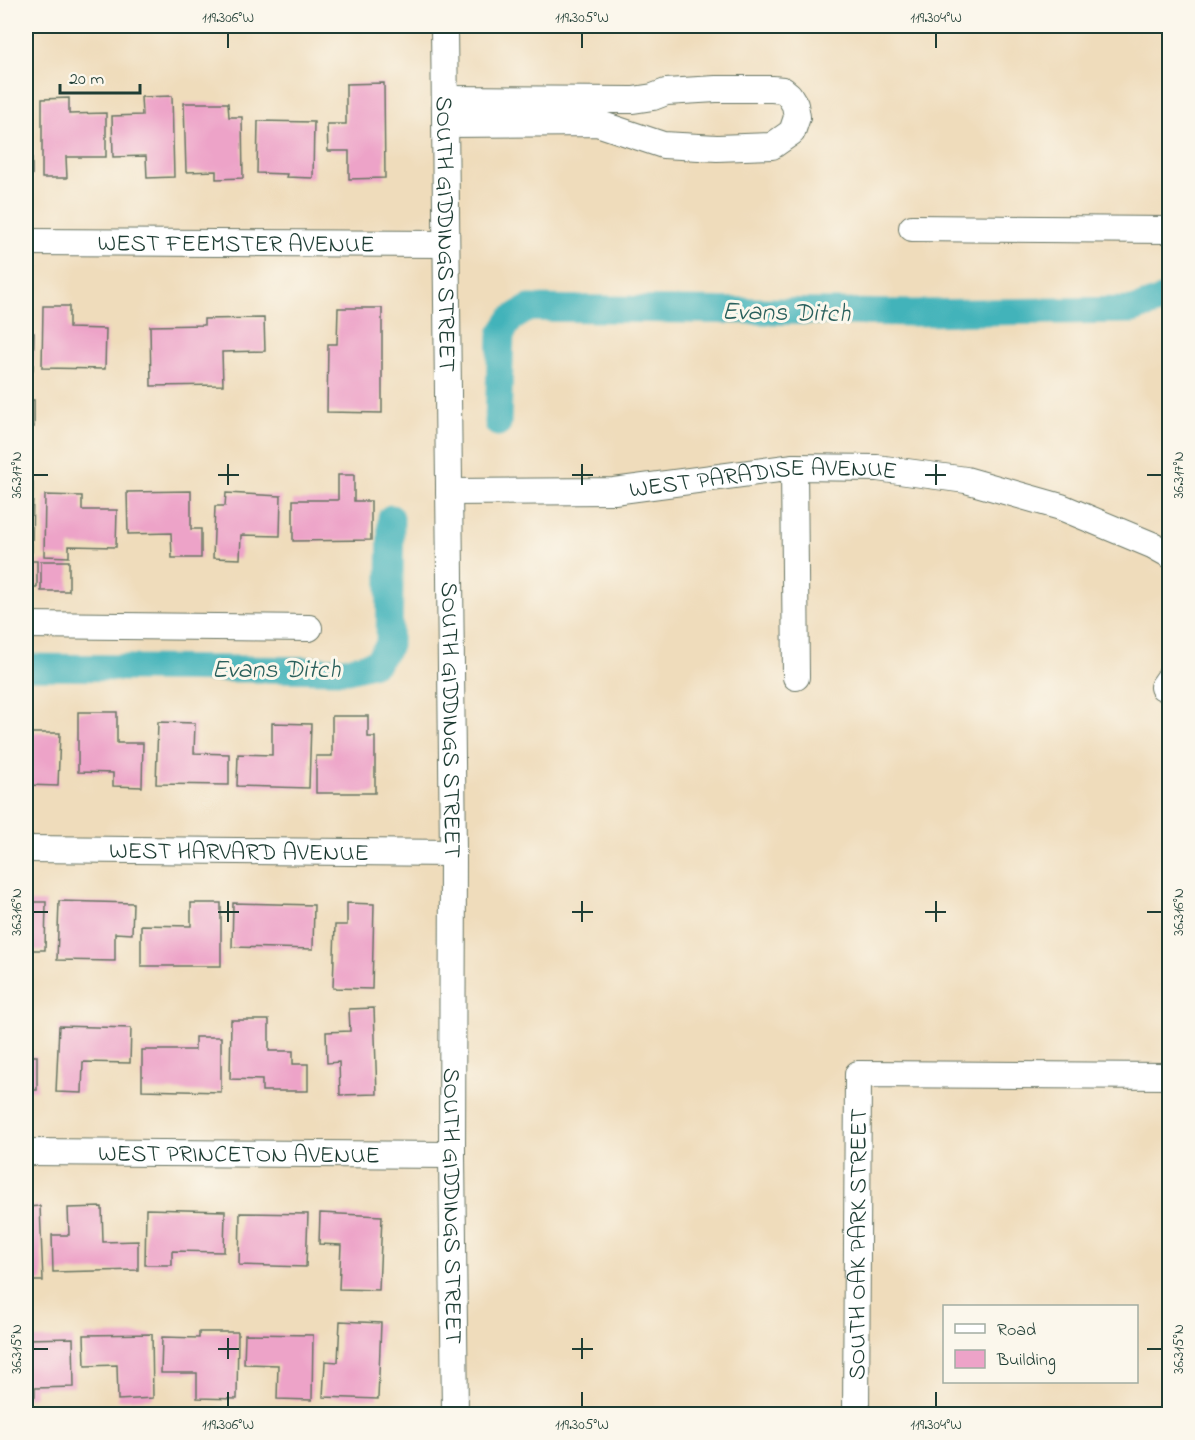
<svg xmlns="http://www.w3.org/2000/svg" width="1195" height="1440" font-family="'Indie Flower',sans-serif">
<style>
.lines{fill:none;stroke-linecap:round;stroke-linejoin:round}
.canal{stroke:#43b3ba;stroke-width:27}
.building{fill:#eda3c8}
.minor-casing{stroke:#687563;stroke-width:28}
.minor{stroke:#fff;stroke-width:26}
.ticks{fill:none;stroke:#1f3d34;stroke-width:2}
.labels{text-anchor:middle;stroke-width:6;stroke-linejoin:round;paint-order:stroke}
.street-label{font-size:24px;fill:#1f3d34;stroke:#fbf7ec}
.water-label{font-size:26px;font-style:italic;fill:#2a605c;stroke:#fbf7ec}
.neatline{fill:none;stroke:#1f3d34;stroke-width:2}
.ticks-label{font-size:15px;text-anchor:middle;fill:#1f3d34}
</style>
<rect width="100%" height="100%" fill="#fbf7ec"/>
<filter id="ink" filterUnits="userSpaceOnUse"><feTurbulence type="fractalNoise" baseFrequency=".0167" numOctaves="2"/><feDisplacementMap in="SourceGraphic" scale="12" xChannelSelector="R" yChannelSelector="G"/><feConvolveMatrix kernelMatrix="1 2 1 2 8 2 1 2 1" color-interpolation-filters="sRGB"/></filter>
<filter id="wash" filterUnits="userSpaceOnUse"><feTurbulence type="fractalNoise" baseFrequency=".008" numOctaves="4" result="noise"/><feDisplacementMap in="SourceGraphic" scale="24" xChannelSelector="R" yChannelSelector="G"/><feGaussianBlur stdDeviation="1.35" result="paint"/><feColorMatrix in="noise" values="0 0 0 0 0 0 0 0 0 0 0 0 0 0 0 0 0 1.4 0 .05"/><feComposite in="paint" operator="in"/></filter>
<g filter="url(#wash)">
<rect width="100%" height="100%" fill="#efdcbb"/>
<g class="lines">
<path class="canal" d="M498,423L501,334L511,319L529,308L913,313L1133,310L1170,297
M26,667L348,670L376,663L389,645L391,518"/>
</g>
<g id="blocks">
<path class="building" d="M384,83L385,178L349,179V151H328L327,124H346V84Z
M172,96L174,177L147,178L146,156L113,157L112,116L142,115L141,97Z
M69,98V114L106,113V157H66L67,178H42V99Z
M184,103H228L229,117H242L243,178L216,179V171L186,172Z
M26,117H32V175H26Z
M258,121L314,122L313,178L286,177L287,174L257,173Z
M43,306H69V328L106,329L105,369L42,368Z
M338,308H382V413L327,412L328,344H337Z
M264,318L265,351L222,352L223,385L151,386L150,326L204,325V319Z
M26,332L34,333L33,370H26Z
M26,400H34V427L26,428Z
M338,475H354V501H371V540L293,541V500H338Z
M26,482H33L32,552H26Z
M191,491V529H201V558H172L171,533L128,534L127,492Z
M226,493L281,496L280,536L241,535L240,559L213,558L215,506H225Z
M45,495L82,496V510H117L116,547L69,546V557L44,556Z
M26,561H37V587H26Z
M41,561H69V591H41Z
M78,712H117V743H143L142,787L113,786V773L78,772Z
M332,716H368V737H375V793H316V756H332Z
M158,722L195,723L194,753L229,754V785L156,784Z
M272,723L311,724L309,788L237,786L238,754L272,755Z
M26,724H31L30,733H60L58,786L26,785Z
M59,901L133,903L132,934L115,933V961L57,960Z
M26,902H46L45,950H26Z
M191,903H221V966H141V925L191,926Z
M233,903L314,905L313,949L232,947Z
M347,903L374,904L372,989L333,988L335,925H347Z
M374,1008L377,1094L340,1095L339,1062L327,1063L326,1032L350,1031L349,1009Z
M231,1020H269V1051H293V1064H308V1091H262V1080L230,1079Z
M59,1026L131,1028L130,1063L83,1062L82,1093L56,1092Z
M195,1037H221V1092L142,1090V1050H195Z
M26,1056H37V1090H26Z
M40,1206L43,1281H26V1207Z
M102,1207L103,1242L138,1241V1270L53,1272L52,1235H69L68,1208Z
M146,1209L225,1211L224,1252L172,1251V1265H145Z
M240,1213L308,1214L306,1267L239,1265Z
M320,1213L382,1216L379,1290L339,1289L341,1245L319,1244Z
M340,1321L381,1323L378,1399L323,1397L325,1361L338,1362Z
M199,1332H238L237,1399L197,1398V1373H161L162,1337L199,1338Z
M152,1334L153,1398L118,1400L117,1365L85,1366L84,1335Z
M245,1334L313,1335L312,1400L277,1399L278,1365L244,1364Z
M73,1338L74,1387L35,1388V1397L26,1398V1339Z"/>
</g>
</g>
<g filter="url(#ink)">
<use href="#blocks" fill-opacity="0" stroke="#687563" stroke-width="1.5"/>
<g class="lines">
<g class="minor-casing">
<g id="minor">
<path id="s1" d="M444,26L453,853L452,1155L455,1414"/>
<path d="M446,99L633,100L653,97L666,92L716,89H772L783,90L789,95L795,105L797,117L792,132L772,146L717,148L663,145L597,123L446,124"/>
<path d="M912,228L1170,230"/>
<path id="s2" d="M26,242L446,244"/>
<path d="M794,467L796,677"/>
<path id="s3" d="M449,492L614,491L794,467L877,468L966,480L1061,507L1152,545L1170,555"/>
<path d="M26,625L309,628"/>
<path d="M1163,687L1170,677"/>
<path id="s4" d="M26,849L453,853"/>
<path id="s5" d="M26,1152L452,1155"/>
<path id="s6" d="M856,1414L858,1074L1170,1076"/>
</g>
</g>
<use href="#minor" class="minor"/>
</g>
</g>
<path class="ticks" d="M228,33V48M582,33V48M936,33V48M228,464V485M582,464V485M936,464V485M33,475H48M218,475H239M572,475H593M925,475H946M1147,475H1162M228,901V922M582,901V922M936,901V922M33,912H48M218,912H239M572,912H593M925,912H946M1147,912H1162M228,1338V1359M582,1338V1359M33,1349H48M218,1349H239M572,1349H593M1147,1349H1162M228,1392V1407M582,1392V1407M936,1392V1407"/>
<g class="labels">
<g class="street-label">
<text dy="8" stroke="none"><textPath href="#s1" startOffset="208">SOUTH GIDDINGS STREET</textPath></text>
<text dy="8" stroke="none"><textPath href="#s2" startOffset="210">WEST FEEMSTER AVENUE</textPath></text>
<text dy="8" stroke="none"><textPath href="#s3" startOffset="315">WEST PARADISE AVENUE</textPath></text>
<text dy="8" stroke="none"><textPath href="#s1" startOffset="694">SOUTH GIDDINGS STREET</textPath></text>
<text dy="8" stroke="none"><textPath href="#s4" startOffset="213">WEST HARVARD AVENUE</textPath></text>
<text dy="8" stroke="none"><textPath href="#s5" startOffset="213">WEST PRINCETON AVENUE</textPath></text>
<text dy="8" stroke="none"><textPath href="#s1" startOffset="1180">SOUTH GIDDINGS STREET</textPath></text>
<text dy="8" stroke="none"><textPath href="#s6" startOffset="170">SOUTH OAK PARK STREET</textPath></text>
</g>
<g class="water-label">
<text transform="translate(786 311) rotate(1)" y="9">Evans Ditch</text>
<text x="276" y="677">Evans Ditch</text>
</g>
</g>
<rect width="1195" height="1440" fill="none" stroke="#fbf7ec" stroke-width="66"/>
<rect x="943" y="1305" width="195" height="78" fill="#fbf7ec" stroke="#a3ada2" stroke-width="1.5"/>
<rect x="955" y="1324" width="30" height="9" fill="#ffffff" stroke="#a3ada2" stroke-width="1.5"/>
<text x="997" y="1335" font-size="18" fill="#1f3d34">Road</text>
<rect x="955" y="1350" width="30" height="18" fill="#eda3c8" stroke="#a3ada2" stroke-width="1.5"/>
<text x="997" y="1365" font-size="18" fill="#1f3d34">Building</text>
<path d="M60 84v9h80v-9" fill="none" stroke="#1f3d34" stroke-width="3"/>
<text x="69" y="84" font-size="18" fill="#1f3d34" stroke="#fbf7ec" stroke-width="4.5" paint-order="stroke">20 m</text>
<rect x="33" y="33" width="1129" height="1374" class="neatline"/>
<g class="ticks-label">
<text x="228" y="22">119.306°W</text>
<text x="582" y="22">119.305°W</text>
<text x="936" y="22">119.304°W</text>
<text transform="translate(16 475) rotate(-90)" y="5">36.317°N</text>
<text transform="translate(1178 475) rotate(-90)" y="5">36.317°N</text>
<text transform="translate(16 912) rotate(-90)" y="5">36.316°N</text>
<text transform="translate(1178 912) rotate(-90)" y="5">36.316°N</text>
<text transform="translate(16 1349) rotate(-90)" y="5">36.315°N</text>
<text transform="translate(1178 1349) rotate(-90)" y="5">36.315°N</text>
<text x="228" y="1429">119.306°W</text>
<text x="582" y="1429">119.305°W</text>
<text x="936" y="1429">119.304°W</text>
</g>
</svg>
